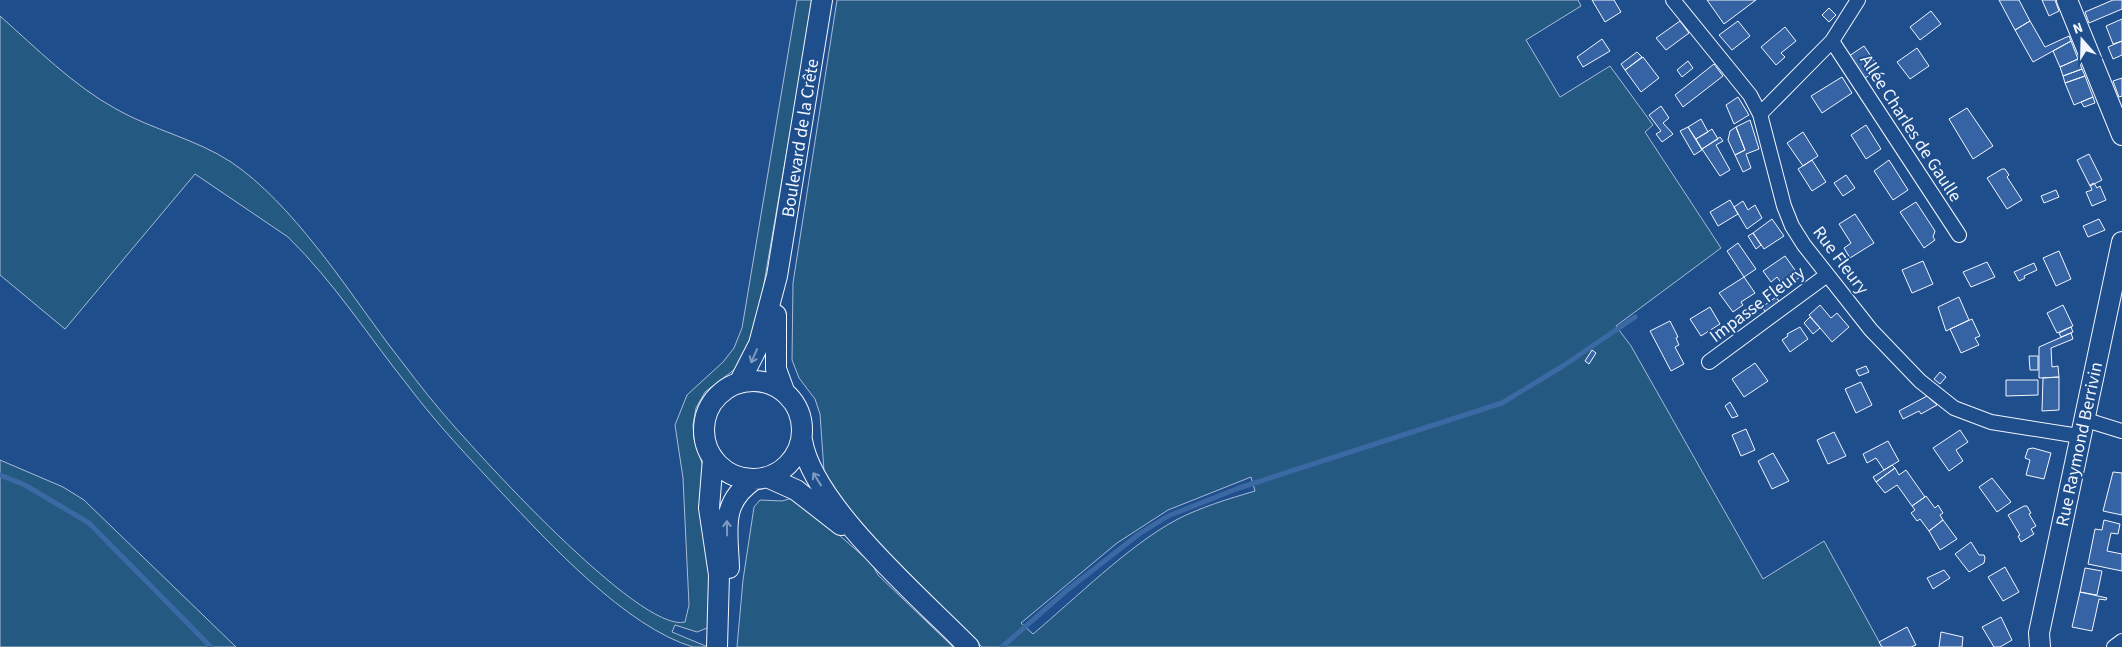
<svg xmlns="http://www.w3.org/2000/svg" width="2122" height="647" font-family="'Source Sans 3',sans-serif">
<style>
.green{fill:#245a82;stroke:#a8bbd7;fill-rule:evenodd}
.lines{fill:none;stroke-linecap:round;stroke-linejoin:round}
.stream{stroke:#3b69a3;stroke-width:5}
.building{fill:#3563a3;stroke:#f2f6ff}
.street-casing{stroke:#f2f6ff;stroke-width:16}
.secondary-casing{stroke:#f2f6ff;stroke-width:22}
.street{stroke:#1f4e8c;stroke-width:14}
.secondary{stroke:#1f4e8c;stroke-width:20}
.oneway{stroke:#7e9ac0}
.labels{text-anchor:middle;stroke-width:4;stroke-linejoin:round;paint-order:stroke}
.street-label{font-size:18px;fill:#f2f6ff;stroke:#1f4e8c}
</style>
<rect width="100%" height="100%" fill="#1f4e8c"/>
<path class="green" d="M797,0H813L758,318L752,341L739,366L705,392L696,408L693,425L694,439L704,469L713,559L712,626L697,632L675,625L672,632L708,647C704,647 697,647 693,647C626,627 549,543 501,492C469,458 437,424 409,387C369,337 334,282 288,237L195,174L65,329L0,275V16C36,48 74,86 116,109C153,130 196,139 231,162C292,203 345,286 389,345C406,367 423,390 441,411C472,448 640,634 685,622L689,605L683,478L675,425L687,395L723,362L734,348L742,328Z
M837,0H1578L1581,6L1526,40L1560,97L1610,66L1653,125L1645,132L1721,248L1616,326L1631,346L1763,579L1824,541L1882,647H982L849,513L824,471L820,414L815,399L799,378L792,360L793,283ZM1251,477L1255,491C1228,499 1201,507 1176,520C1128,546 1076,598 1033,634L1021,623L1117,543L1168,510Z
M0,460L63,487L84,500L236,647H0Z
M796,497L872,564L878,575L953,647H737L743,580L754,507L760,500L782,501Z"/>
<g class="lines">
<path class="stream" d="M0,475L25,485L89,523L211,647
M1002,647L1066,591L1139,534L1168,516L1239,488L1502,403L1563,366L1635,317"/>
</g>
<path class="building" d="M1592,0H1614L1621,12L1605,22Z
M1707,0H1756L1724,24Z
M1999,0H2019L2030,21L2015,30Z
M2042,0H2055L2059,11L2049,16Z
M2113,0H2122V9L2089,23L2085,12Z
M1829,8L1836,15L1829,22L1822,15Z
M1931,11L1941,24L1920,40L1910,27Z
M2122,19V41L2113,44L2106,26Z
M1680,21L1689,33L1666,50L1656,38Z
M1738,21L1750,36L1732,50L1719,35Z
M2030,21L2045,47L2069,36L2071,41L2033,62L2015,30Z
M1785,27L1796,41L1781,53L1785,57L1776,65L1761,47Z
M1602,39L1610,51L1583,67L1577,57Z
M2071,41L2078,59L2060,67L2053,51Z
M2122,41V55L2113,59L2108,47Z
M1864,46L1879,68L1864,79L1849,56Z
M1917,48L1929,66L1910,79L1897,62Z
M1637,52L1642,57L1625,70L1621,64Z
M1643,57L1659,78L1641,92L1625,70Z
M2078,59L2082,69L2063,76L2060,67Z
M1688,61L1693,68L1682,77L1677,70Z
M1714,64L1723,76L1683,107L1675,95Z
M2082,69L2085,76L2065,83L2063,76Z
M2085,76L2093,97L2074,105L2065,83Z
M1842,77L1852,93L1822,113L1811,96Z
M2122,78V96L2119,97L2113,81Z
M1738,97L1749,115L1734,124L1726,105Z
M2093,97L2095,103L2084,107L2081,102Z
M1661,106L1669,118L1663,123L1673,134L1662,142L1656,134L1661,131L1649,115Z
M1967,108L1993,146L1973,159L1949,119Z
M1701,119L1708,132L1696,139L1688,127Z
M1750,120L1759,149L1746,154L1751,168L1743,172L1735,155L1745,150L1736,127Z
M1866,125L1881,149L1866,159L1851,135Z
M1688,127L1702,150L1694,155L1680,131Z
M1736,127L1745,150L1735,155L1728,140L1730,131Z
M1712,129L1718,139L1702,149L1696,139Z
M1803,132L1818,156L1803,166L1787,143Z
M1720,137L1723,141L1716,145L1730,170L1720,176L1702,149Z
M2089,154L2102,180L2090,186L2077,160Z
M1812,160L1826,182L1812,191L1798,169Z
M1889,160L1908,190L1893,200L1874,171Z
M2002,169H2005L2009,175L2007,177L2022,200L2007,209L1987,178Z
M1846,175L1855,188L1843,196L1834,183Z
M2094,183L2097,188L2100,186L2106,200L2092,206L2086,192L2092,190L2090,185Z
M2056,190L2059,197L2044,203L2041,196Z
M1730,200L1738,214L1718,226L1710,212Z
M1743,201L1748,210L1755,205L1762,218L1747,229L1734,207Z
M1916,202L1935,231L1933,237L1935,240L1924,248L1900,212Z
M1855,214L1874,243L1850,258L1844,248L1851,243L1839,224Z
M1772,219L1784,236L1764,249L1753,233Z
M2099,219L2105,230L2088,237L2083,226Z
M1753,233L1761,245L1756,249L1748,236Z
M1738,243L1756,269L1744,277L1727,251Z
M2059,251L2071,279L2056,286L2043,258Z
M1785,256L1800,277L1785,288L1777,277L1771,282L1763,271Z
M1923,261L1933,284L1912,293L1902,270Z
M1987,262L1995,277L1971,287L1963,272Z
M2034,263L2037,270L2024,276L2025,278L2019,281L2014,272Z
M1744,277L1755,293L1741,302L1743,305L1733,312L1719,293Z
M1776,297L1781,304L1767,314L1762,307Z
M1959,297L1969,320L1946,331L1938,307Z
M1820,305L1831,318L1837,313L1849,327L1832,342L1809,315Z
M2063,305L2073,326L2057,333L2047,313Z
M1710,307L1720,324L1701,336L1690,319Z
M1810,317L1820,328L1813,334L1804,323Z
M1972,319L1980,336L1975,338L1979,345L1961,353L1950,329Z
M1670,321L1678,337L1676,338L1679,345L1675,347L1684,364L1671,371L1650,331Z
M1800,327L1808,339L1790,352L1782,340L1788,336L1787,334Z
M2071,327L2073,332L2061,337L2059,333Z
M2071,333L2073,339L2051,348L2052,367L2058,366L2059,377L2039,378V347Z
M1592,350L1596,353L1589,364L1585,361Z
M2029,356H2038V370H2030Z
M1755,363L1768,381L1744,397L1732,379Z
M1866,366L1869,372L1859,376L1856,370Z
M1940,372L1946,377L1940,384L1934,379Z
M2059,377V410L2042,411L2043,378Z
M2006,380H2038V395L2006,396Z
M1861,382L1872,405L1856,413L1845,389Z
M1927,396L1937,405L1921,414L1919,411L1903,419L1899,411Z
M1730,402L1738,416L1732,418L1725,406Z
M1746,429L1755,450L1741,456L1732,435Z
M1960,430L1968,442L1956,450L1963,461L1949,471L1933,448Z
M1834,432L1846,456L1828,464L1817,440Z
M1888,441L1899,461L1884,470L1876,458L1867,463L1863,454Z
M2033,448L2051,453L2044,479L2026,475L2030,460L2025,458L2028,449Z
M1773,453L1789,481L1772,489L1758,461Z
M1892,465L1895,468L1876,482L1873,477Z
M1895,468L1899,475L1906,470L1925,497L1912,506L1897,485L1885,493L1876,482Z
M2113,472L2122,473V515L2103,511Z
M1992,478L2011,502L1997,512L1979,487Z
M1926,496L1935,508L1938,505L1943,513L1940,515L1943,520L1929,531L1920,519L1917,521L1911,513L1915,510L1912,506Z
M2024,506H2027L2031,513L2029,514L2036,526L2031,529L2034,534L2021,542L2018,536L2020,535L2008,515Z
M1943,520L1957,539L1940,550L1929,531Z
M2104,520L2120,524L2118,534L2111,533L2107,551L2122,554V571L2088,564L2095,529L2102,530Z
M1971,542L1979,555H1984L1985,558L1984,563L1969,572L1955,554Z
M2005,567L2019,592L2003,601L1988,577Z
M2085,568L2102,571L2097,595L2080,592Z
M1944,570L1950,578L1933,589L1927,578Z
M2080,592L2107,598L2106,600L2099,599L2092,631L2072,627Z
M2001,617L2012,640L2000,647H1994L1982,627Z
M1907,627L1916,645L1911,647H1882L1879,642Z
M1941,632L1963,637L1962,647H1939Z"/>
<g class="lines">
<g class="street-casing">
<path id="street" d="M1673,0L1750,95L1760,114L1784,206L1792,226L1804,245L1871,330L1920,381L1954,408L1991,422L2079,436
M1832,41L1959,235
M1760,114L1832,41L1858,0
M1709,362L1827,275
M2083,419L2122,431
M2114,647L2122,641"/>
</g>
<g class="secondary-casing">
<path id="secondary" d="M2067,0L2122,135
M776,315V369L784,391
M704 430a49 49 0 1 1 98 0a49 49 0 1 1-98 0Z
M739,383L759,344L777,276L822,0
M802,440C812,505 922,599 969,647
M713,458L709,508L719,575L717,647
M767,477L796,490L841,525
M729,568C728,530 719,503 755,479
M2040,647L2039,633L2122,242"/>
</g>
<use href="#street" class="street"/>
<use href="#secondary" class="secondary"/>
</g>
<defs><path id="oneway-shaft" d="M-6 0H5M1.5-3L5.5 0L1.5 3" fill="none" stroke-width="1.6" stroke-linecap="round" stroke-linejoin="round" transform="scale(1.25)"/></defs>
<g class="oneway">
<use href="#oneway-shaft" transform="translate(754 356) rotate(114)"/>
<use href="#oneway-shaft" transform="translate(817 479) rotate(-122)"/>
<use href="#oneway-shaft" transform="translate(727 528) rotate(-91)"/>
</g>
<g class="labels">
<g class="street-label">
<text transform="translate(1911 128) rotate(57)" y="6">Allée Charles de Gaulle</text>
<text transform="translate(800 138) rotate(-81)" y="6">Boulevard de la Crête</text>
<text transform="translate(1841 260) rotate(53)" y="6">Rue Fleury</text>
<text transform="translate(1757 304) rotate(-37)" y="6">Impasse Fleury</text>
<text transform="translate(2079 444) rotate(-78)" y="6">Rue Raymond Berrivin</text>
</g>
</g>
<g transform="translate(2082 40) rotate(340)" stroke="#1f4e8c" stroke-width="4" paint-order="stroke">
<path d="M0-4L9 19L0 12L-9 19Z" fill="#f2f6ff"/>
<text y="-8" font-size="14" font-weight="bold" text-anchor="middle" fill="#f2f6ff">N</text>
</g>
</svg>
